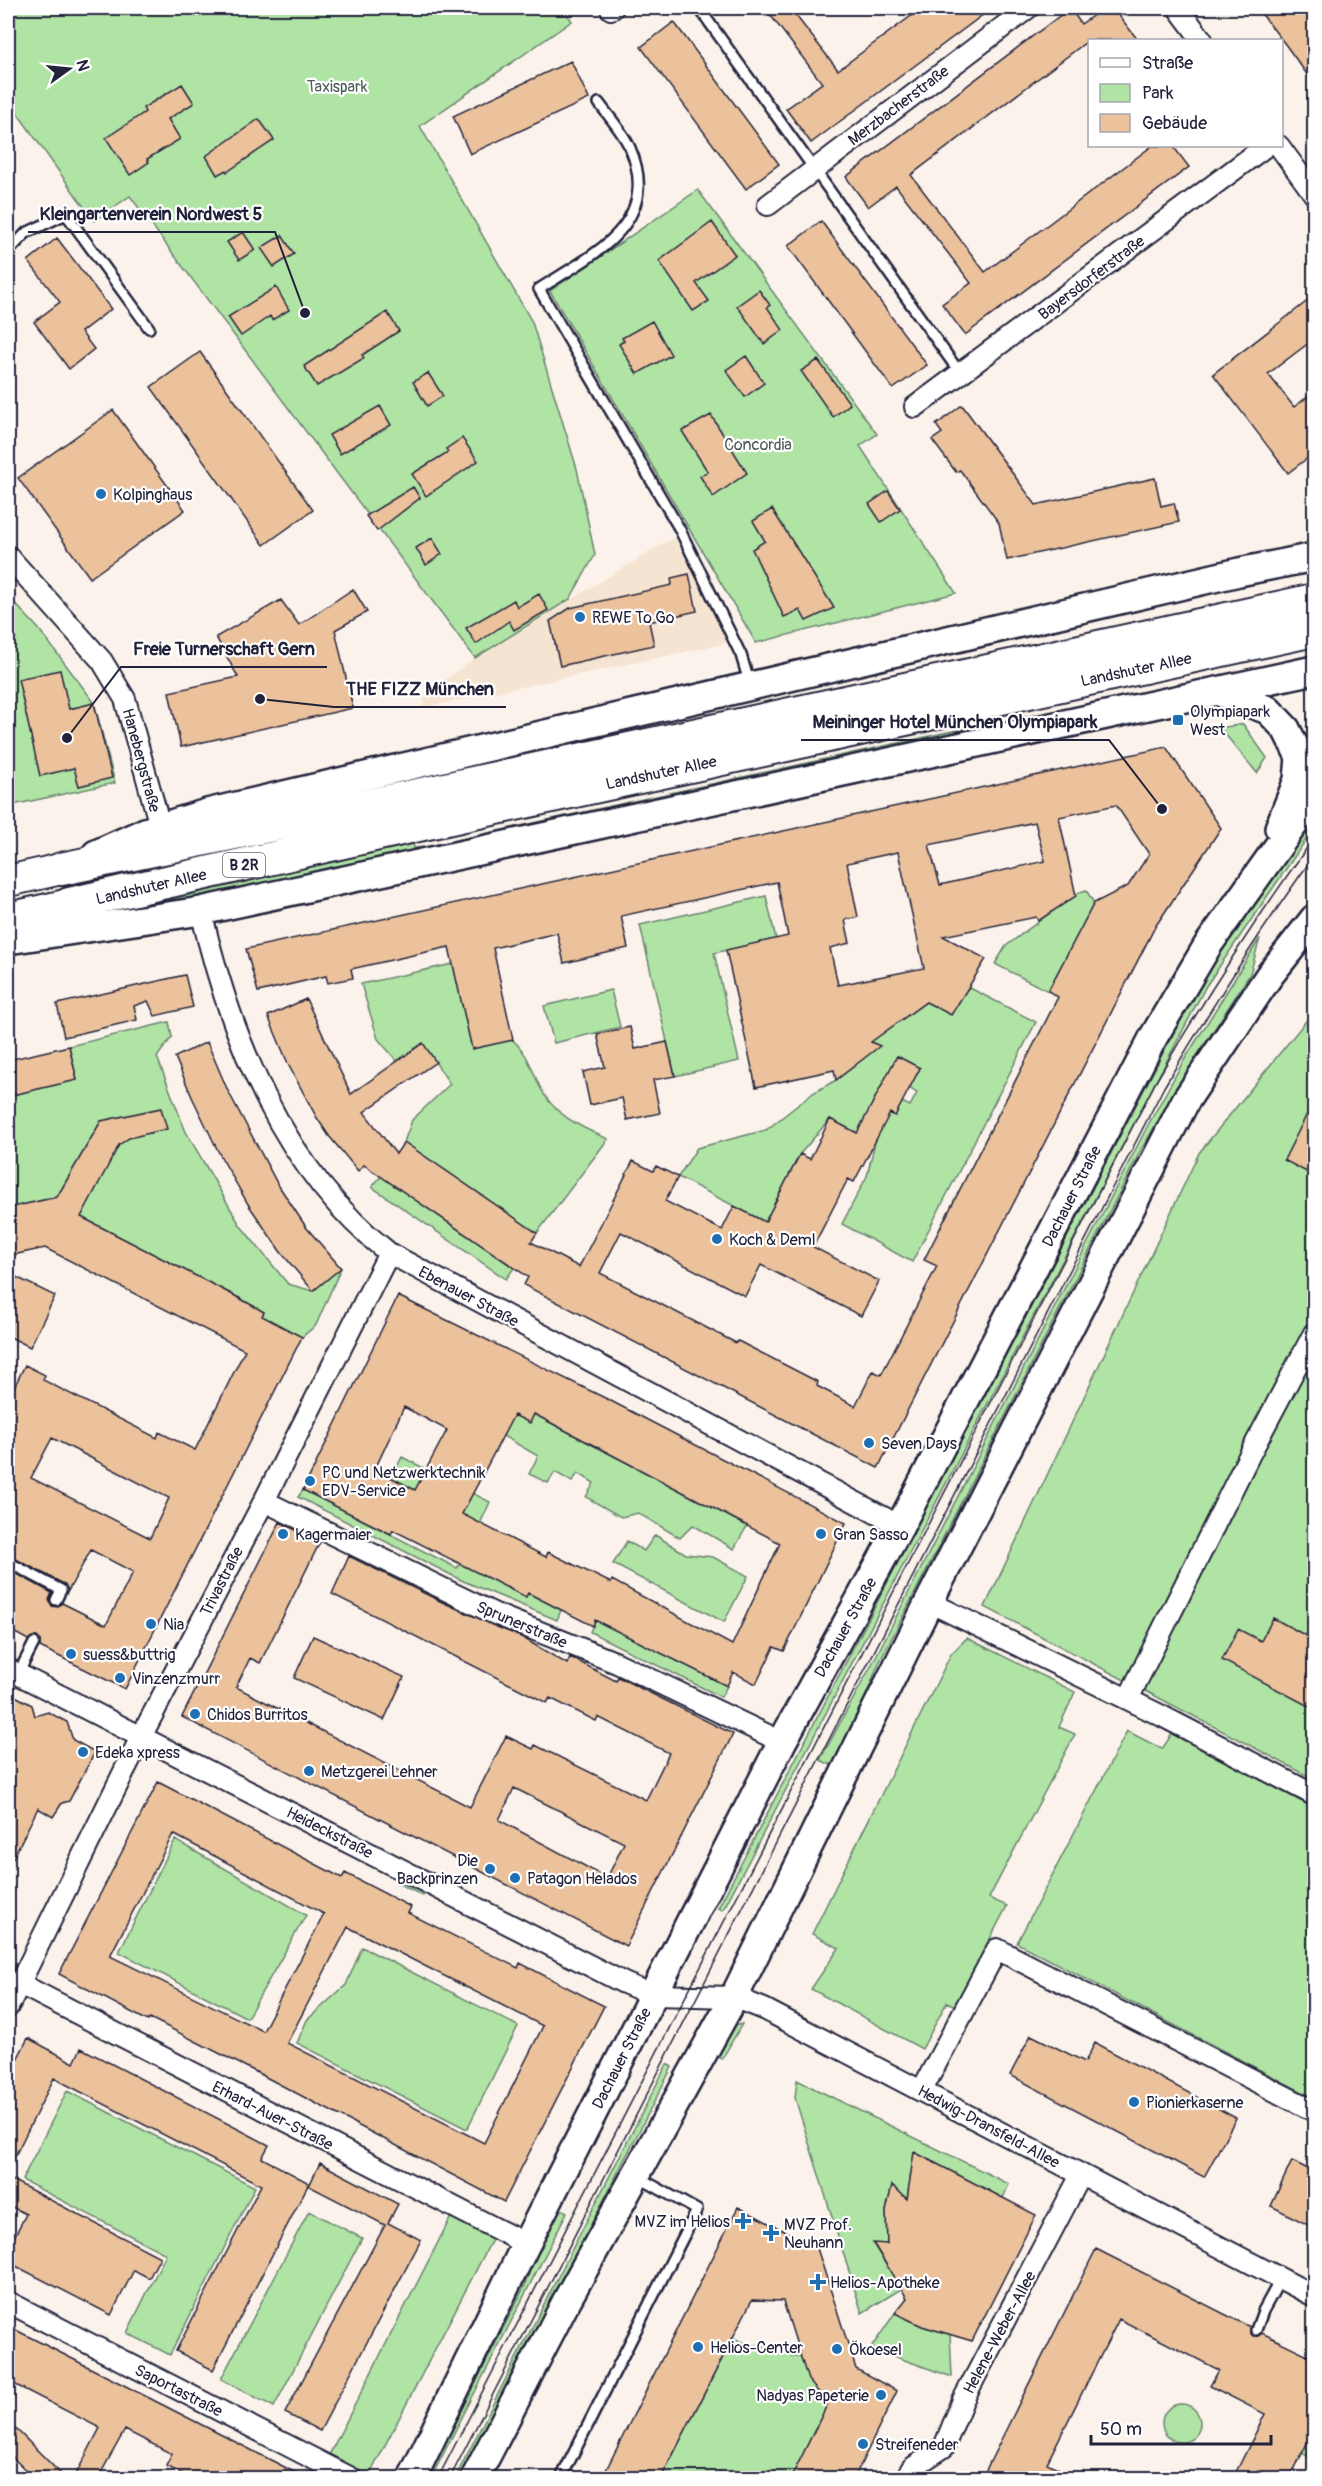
<svg xmlns="http://www.w3.org/2000/svg" width="1322" height="2486" font-family="Pangolin,sans-serif">
<style>
.built{fill:#f6e4d3}
.green{fill:#b0e4a5;stroke:#698370;stroke-width:1.5;fill-rule:evenodd}
.building{fill:#ecc29c;stroke:#22223b;stroke-width:1.5;fill-rule:evenodd}
.lines{fill:none;stroke-linecap:round;stroke-linejoin:round}
.service-casing{stroke:#22223b;stroke-width:14}
.minor-casing{stroke:#22223b;stroke-width:24}
.secondary-casing{stroke:#22223b;stroke-width:32}
.primary-casing{stroke:#22223b;stroke-width:34}
.trunk-casing{stroke:#22223b;stroke-width:36}
.service{stroke:#fff;stroke-width:9}
.minor{stroke:#fff;stroke-width:20}
.secondary{stroke:#fff;stroke-width:27}
.primary{stroke:#fff;stroke-width:30}
.trunk{stroke:#fff;stroke-width:32}
.tram{stroke:#22223b;stroke-width:1.5}
.poi-dot{fill:#1f6fb2;stroke:#fff;stroke-width:2}
.labels{text-anchor:middle;stroke-width:4.5;stroke-linejoin:round;paint-order:stroke}
.shield{fill:#fff;stroke:#646476;stroke-width:1.5}
.shield-label{font-size:15px;font-weight:bold;fill:#22223b}
.park-label{font-size:16px;fill:#4d5c5b;stroke:#fff}
.street-label{font-size:16px;fill:#22223b;stroke:#fff}
.poi-label{font-size:16px;fill:#22223b;stroke:#fff;text-anchor:start}
.leader{fill:none;stroke:#22223b;stroke-width:2}
.callout-dot{fill:#22223b;stroke:#fff;stroke-width:2}
.callout-label{font-size:18px;text-anchor:middle;font-weight:bold;fill:#22223b;stroke:#fff;stroke-width:4.5;stroke-linejoin:round;paint-order:stroke}
</style>
<rect width="100%" height="100%" fill="#fbf3eb"/>
<filter id="ink" filterUnits="userSpaceOnUse"><feTurbulence type="fractalNoise" baseFrequency=".0167" numOctaves="2"/><feDisplacementMap in="SourceGraphic" scale="12" xChannelSelector="R" yChannelSelector="G"/><feConvolveMatrix kernelMatrix="1 2 1 2 8 2 1 2 1" color-interpolation-filters="sRGB"/></filter>
<g filter="url(#ink)">
<path class="built" d="M674,537L732,642L422,708L426,693L475,658Z"/>
<path class="green" d="M8,8H563L572,21L420,126L532,322L577,469L595,555L570,599L475,658L130,196L94,221L8,100Z
M8,125L12,133L13,205L8,210Z
M698,190L877,434L860,446L956,593L756,643L550,291Z
M8,596L38,628L94,702L115,783L8,806Z
M1243,724L1267,758L1257,773L1220,728Z
M966,728L931,743L354,871L170,903L166,898L413,844L414,848L425,847Z
M1314,816V828L1206,986L723,1910L718,1908L1201,980L1270,875Z
M1086,890L1094,903L1048,991L995,964L1006,946L1075,894Z
M766,896L776,939L714,953L739,1061L675,1076L640,925Z
M1260,938L1250,974L1190,1067L1142,1148L878,1665L847,1744L833,1766L820,1760L870,1668L1148,1125L1183,1062Z
M453,964L472,1048L513,1040C529,1056 530,1065 539,1085C552,1114 580,1127 608,1139L537,1233L404,1142L412,1120L450,1084L423,1044L397,1061L378,1039L361,984Z
M968,987L1036,1022L912,1262L842,1224L867,1176L875,1142L830,1119L800,1154L765,1222L678,1177L697,1148L766,1130L813,1093L836,1080L856,1065L872,1041L926,1002L951,1014ZM897,1056L920,1068L909,1088L917,1093L910,1106L902,1102L895,1116L872,1104Z
M611,990L620,1027L554,1043L544,1006Z
M1314,1011V1779L985,1607L1199,1153Z
M169,1022L172,1037L157,1057L186,1132L240,1225L288,1284L313,1291L341,1268L316,1325L302,1337L262,1316L264,1312L239,1298L47,1199L8,1208V1096L77,1080L69,1046Z
M381,1176L514,1268L506,1279L372,1187Z
M512,1414L530,1422L534,1414L747,1526L734,1549L693,1525L680,1538L638,1513L621,1517L586,1497L594,1483L578,1473L572,1482L555,1472L548,1483L529,1474L538,1456L503,1436Z
M402,1457L490,1502L480,1524L391,1478Z
M303,1490L457,1568L460,1564L525,1597L528,1593L561,1610L557,1620L461,1580L298,1497Z
M655,1535L686,1554L713,1557L748,1576L724,1622L613,1564L627,1541L644,1551Z
M595,1620L727,1686L721,1697L590,1632Z
M967,1638L1075,1692L1059,1727L1075,1734L989,1898L1007,1906L955,2006L947,2002L922,2049L811,1989L839,1948L812,1934L951,1654Z
M1127,1731L1162,1749L1172,1734L1314,1808V2098L1017,1943Z
M175,1840L306,1915L247,2018L119,1952Z
M398,1877L425,1891L423,1896L395,1882Z
M362,1947L518,2026L467,2129L297,2043L307,2020L346,1985Z
M742,2024L722,2059L716,2055L734,2026Z
M667,2064L672,2067L461,2478H455Z
M797,2080L1009,2184L1003,2198L915,2153L907,2199L892,2186L886,2211L887,2244H873L901,2289L862,2313L795,2098Z
M67,2091L255,2187L170,2355L127,2333L166,2254L22,2180Z
M556,2206L567,2212L431,2478H428L525,2285L538,2246Z
M455,2209L497,2230L368,2478H351L324,2465Z
M309,2211L362,2238L274,2407L221,2379Z
M895,2313L922,2326L950,2334L952,2377L871,2348Z
M733,2338L750,2345L785,2347L791,2356H801L832,2396L791,2478H661Z
M1162 2423a19 19 0 1 1 38 0a19 19 0 1 1-38 0Z
M1314,2429V2460L1302,2453Z"/>
<path class="building" d="M765,8H790L838,70L922,8H992L811,143L786,109L822,83Z
M1070,8L1081,24L1104,8H1113L1138,40H1089L911,175L985,272L1152,146H1173L1189,167L965,335L942,304L971,283L896,186L868,207L846,177Z
M1257,8H1314V84L1285,44Z
M674,22L779,164L746,189L641,47Z
M571,61L589,99L470,154L453,116Z
M182,84L194,103L168,119L180,139L147,159L149,162L130,175L106,138L145,112L143,108Z
M259,119L274,140L227,172L226,170L217,175L206,156Z
M821,221L927,365L893,389L788,246Z
M712,222L735,255L696,283L709,301L693,311L659,261Z
M243,232L255,250L239,260L227,242Z
M282,235L294,254L274,267L261,248Z
M57,238L111,309L81,332L94,349L69,369L34,322L60,302L28,261Z
M276,287L289,310L272,320L270,316L241,336L228,317Z
M759,290L770,305L767,307L783,330L764,344L737,306Z
M1314,296V339L1268,374L1294,407L1314,392V453L1288,473L1213,374Z
M387,312L399,331L362,355L364,358L317,386L304,366Z
M652,321L671,355L637,374L619,344L624,341L622,338Z
M200,352L313,510L264,545L151,387Z
M746,356L764,383L745,397L726,370Z
M818,360L850,404L833,417L801,371Z
M428,373L443,396L427,406L413,382Z
M962,405L1036,505L1155,478L1161,506L1174,503L1179,522L1007,560L999,523L960,470L956,472L932,440L942,433L936,425Z
M380,406L391,425L340,454L329,435Z
M113,410L185,510L90,578L18,478Z
M711,415L747,473L713,497L700,476L708,472L682,431Z
M462,438L478,461L426,496L412,474L448,452L446,449Z
M413,487L420,498L377,531L366,516Z
M888,491L900,509L881,522L869,504Z
M772,509L834,608L806,621L800,610L784,617L752,549L765,541L753,521Z
M432,538L442,554L426,565L416,548Z
M689,574L697,611L649,622L654,645L560,666L550,621L570,608L672,585L671,578Z
M353,589L367,612L335,630L353,708L181,747L169,692L238,677L216,637L281,600L299,625Z
M539,594L548,610L514,630L509,621L476,644L466,628L514,600L517,607Z
M60,670L69,709L94,703L112,778L79,786L74,768L40,776L18,679Z
M1166,747L1221,828L1155,927L878,1468L524,1285L528,1277L364,1165L358,1171L329,1136L317,1118L289,1066L268,1016L306,999L351,1094L423,1043L436,1062L364,1112L396,1154L404,1142L537,1233L531,1242L579,1267L633,1161L653,1171L656,1166L678,1177L665,1201L722,1230L734,1206L765,1222L800,1154L810,1159L830,1119L857,1133L897,1056L920,1068L895,1116L890,1113L854,1182L848,1179L813,1247L879,1281L861,1316L761,1265L745,1296L621,1232L600,1273L736,1343L738,1341L818,1382L817,1386L855,1406L873,1371L881,1375L937,1266L924,1260L1058,997L1048,991L1094,903L1128,886L1149,854L1116,805L1059,817L1076,896L1038,921L1036,917L943,936L986,959L951,1015L926,1002L871,1042L880,1046L836,1080L834,1070L756,1087L726,950L788,936L777,882L621,916L628,948L564,963L557,933L493,948L513,1040L472,1049L449,947L351,969L353,978L328,983L326,976L258,992L246,949ZM1035,822L1045,861L940,885L929,845ZM898,852L924,968L838,985L830,948L850,943L845,920L858,917L847,863Z
M185,975L193,1007L155,1016L148,1001L134,1006L137,1020L64,1037L57,1004Z
M630,1027L635,1049L667,1042L675,1076L653,1080L660,1113L627,1120L622,1098L590,1105L583,1072L605,1067L597,1034Z
M207,1042L228,1091L277,1183L306,1227L341,1268L313,1291L280,1251L248,1204L220,1155L192,1097L175,1057Z
M69,1046L77,1080L8,1096V1060Z
M1314,1100V1176L1284,1160Z
M161,1108L167,1129L129,1138L119,1145L81,1217L239,1298L264,1312L262,1316L302,1337L125,1689L40,1647V1640L37,1637L28,1640L8,1629V1569L52,1593L49,1600L52,1606L57,1607L62,1603L106,1625L133,1572L91,1550L68,1591L64,1584L8,1555V1400L25,1365L45,1375L43,1380L157,1438L159,1432L195,1450L245,1350L45,1248L8,1256V1208L57,1197L101,1121ZM52,1438L169,1498L150,1538L31,1478Z
M12,1275L55,1296L30,1347L8,1336V1285Z
M398,1296L609,1400L846,1523L784,1651L774,1647L756,1684L733,1672L727,1686L595,1620L593,1626L528,1593L526,1597L393,1530L391,1534L303,1490ZM404,1407L447,1430L415,1490L375,1469ZM534,1414L780,1543L732,1645L612,1580L611,1583L548,1552L546,1557L462,1514L514,1415L530,1423Z
M280,1522L320,1542L260,1663L250,1658L236,1687L470,1807L506,1736L533,1749L535,1745L646,1800L669,1753L598,1717L596,1721L550,1698L547,1703L332,1594L349,1556L440,1601L523,1638L567,1664L570,1657L616,1681L618,1677L733,1734L626,1946L182,1717ZM514,1788L624,1843L607,1878L499,1820Z
M1273,1618L1314,1640V1709L1222,1660L1238,1629L1261,1641Z
M313,1636L404,1677L384,1720L294,1678Z
M8,1692L32,1705L35,1716L48,1712L67,1722L73,1740L95,1752L69,1801L62,1803L53,1817L38,1808L8,1868Z
M158,1782L342,1878L345,1873L411,1907L408,1913L518,1968L520,1963L604,2006L504,2202L256,2072L150,2018L148,2021L59,1974ZM173,1834L324,1914L263,2031L110,1956ZM348,1927L543,2026L484,2143L287,2043Z
M1031,2035L1085,2062L1095,2043L1236,2118L1204,2177L1010,2075Z
M28,2038L74,2063L81,2048L269,2145L262,2158L309,2183L213,2370L176,2351L261,2185L54,2078L8,2170V2077Z
M914,2152L1036,2215L972,2341L922,2326L895,2313L907,2298L873,2243L887,2244L886,2211L892,2185L907,2199Z
M1292,2161L1314,2172V2228L1271,2206Z
M320,2163L398,2204L388,2223L421,2240L320,2431L285,2413L385,2225L309,2186Z
M8,2178L160,2257L149,2278L134,2270L111,2315L8,2262V2249L26,2214L8,2205Z
M738,2207L817,2248L856,2369L897,2391L854,2478H791L828,2403L808,2380L783,2301L752,2300L661,2478H602Z
M1096,2249L1250,2327V2332L1253,2336H1258L1262,2333L1314,2358V2429L1290,2478H1233L1265,2414L1210,2386L1219,2370L1119,2319L1047,2463L1078,2478H982Z
M8,2326L257,2453L306,2478H191L166,2466L172,2454L125,2430L98,2478H74L100,2428L8,2381Z
M15,2428L65,2478H34L8,2453V2442Z"/>
<g class="lines">
<g class="service-casing">
<path id="service" d="M699,8L960,373
M599,103C609,117 623,132 630,148C663,224 592,255 539,289L679,528L741,655L750,685
M8,252L26,233L66,214L149,328
M8,1562L61,1590L56,1600
M18,1674L34,1643
M1256,2330L1263,2311L1281,2278
M561,2478L697,2210L636,2176"/>
</g>
<g class="minor-casing">
<path id="minor" d="M1178,8L1202,40
M611,9L613,8
M1279,146L1314,194
M768,205L1028,8
M915,407L1266,146
M8,556L102,661L125,699L160,826
M201,911C231,1039 283,1170 389,1253L900,1526
M264,1501L495,1614L617,1663L782,1742
M929,1602L1162,1716L1314,1795
M8,1669L624,1983L653,1995L734,1997L764,2009L1314,2296
M1128,1699L1250,1454L1314,1333
M20,1984L526,2244
M8,2007L142,1735L264,1501L389,1253
M922,2090L997,1949L1314,2111
M8,2302L351,2478
M906,2478L912,2468L944,2447L963,2400L1081,2175"/>
</g>
<g class="secondary-casing">
<path id="secondary" d="M1217,691L1268,710L1286,729L1300,757L1298,780L1279,828
M96,854L145,832L207,813L1239,572L1314,557
M8,940L201,911L1314,670
M412,2478L526,2244L782,1742L900,1526L1154,1036L1208,945L1314,796
M475,2478L567,2300L734,1997L929,1602L1186,1100L1269,976L1314,919"/>
</g>
<g class="primary-casing">
<path id="primary" d="M8,881L61,869
M8,918L69,904"/>
</g>
<g class="trunk-casing">
<path id="trunk" d="M61,869L413,796L1314,600
M69,904L419,825L1314,630"/>
</g>
<use href="#service" class="service"/>
<use href="#minor" class="minor"/>
<use href="#secondary" class="secondary"/>
<use href="#primary" class="primary"/>
<use href="#trunk" class="trunk"/>
<path class="tram" d="M438,2478L1155,1083C1204,999 1257,917 1314,838
M450,2478L1164,1087C1211,1008 1260,931 1314,856"/>
</g>
</g>
<g class="poi-dot">
<circle cx="101" cy="494" r="6"/>
<circle cx="580" cy="617" r="6"/>
<rect x="1172" y="714" width="12" height="12" rx="3"/>
<circle cx="717" cy="1239" r="6"/>
<circle cx="869" cy="1443" r="6"/>
<circle cx="310" cy="1481" r="6"/>
<circle cx="283" cy="1534" r="6"/>
<circle cx="821" cy="1534" r="6"/>
<circle cx="151" cy="1624" r="6"/>
<circle cx="71" cy="1654" r="6"/>
<circle cx="120" cy="1678" r="6"/>
<circle cx="195" cy="1714" r="6"/>
<circle cx="83" cy="1752" r="6"/>
<circle cx="309" cy="1771" r="6"/>
<circle cx="490" cy="1869" r="6"/>
<circle cx="515" cy="1878" r="6"/>
<circle cx="1134" cy="2102" r="6"/>
<path d="M740 2212h6v6h6v6h-6v6h-6v-6h-6v-6h6z"/>
<path d="M768 2224h6v6h6v6h-6v6h-6v-6h-6v-6h6z"/>
<path d="M815 2273h6v6h6v6h-6v6h-6v-6h-6v-6h6z"/>
<circle cx="698" cy="2347" r="6"/>
<circle cx="837" cy="2349" r="6"/>
<circle cx="881" cy="2395" r="6"/>
<circle cx="863" cy="2444" r="6"/>
</g>
<g class="labels">
<rect class="shield" x="223" y="853" width="42" height="24" rx="4.5"/>
<g class="shield-label">
<text x="244" y="870">B 2R</text>
</g>
<g class="park-label">
<text x="337" y="92">Taxispark</text>
<text x="758" y="450">Concordia</text>
</g>
<g class="street-label">
<text transform="translate(898 105) rotate(-37)" y="6">Merzbacherstraße</text>
<text transform="translate(1091 277) rotate(-37)" y="6">Bayersdorferstraße</text>
<text transform="translate(1136 669) rotate(-12)" y="6">Landshuter Allee</text>
<text transform="translate(142 760) rotate(75)" y="6">Hanebergstraße</text>
<text transform="translate(661 772) rotate(-12)" y="6">Landshuter Allee</text>
<text transform="translate(151 886) rotate(-13)" y="6">Landshuter Allee</text>
<text transform="translate(1071 1196) rotate(-63)" y="6">Dachauer Straße</text>
<text transform="translate(469 1296) rotate(28)" y="6">Ebenauer Straße</text>
<text transform="translate(221 1581) rotate(-63)" y="6">Trivastraße</text>
<text transform="translate(522 1624) rotate(23)" y="6">Sprunerstraße</text>
<text transform="translate(845 1627) rotate(-61)" y="6">Dachauer Straße</text>
<text transform="translate(330 1832) rotate(27)" y="6">Heideckstraße</text>
<text transform="translate(621 2058) rotate(-63)" y="6">Dachauer Straße</text>
<text transform="translate(273 2115) rotate(27)" y="6">Erhard-Auer-Straße</text>
<text transform="translate(989 2126) rotate(28)" y="6">Hedwig-Dransfeld-Allee</text>
<text transform="translate(999 2332) rotate(-62)" y="6">Helene-Weber-Allee</text>
<text transform="translate(179 2390) rotate(27)" y="6">Saportastraße</text>
</g>
<g class="poi-label">
<text x="113" y="500">Kolpinghaus</text>
<text x="592" y="623">REWE To Go</text>
<text x="1190" y="717">Olympiapark<tspan x="1190" dy="18">West</tspan></text>
<text x="729" y="1245">Koch &amp; Deml</text>
<text x="881" y="1449">Seven Days</text>
<text x="322" y="1478">PC und Netzwerktechnik<tspan x="322" dy="18">EDV-Service</tspan></text>
<text x="295" y="1540">Kagermaier</text>
<text x="833" y="1540">Gran Sasso</text>
<text x="163" y="1630">Nia</text>
<text x="83" y="1660">suess&amp;buttrig</text>
<text x="132" y="1684">Vinzenzmurr</text>
<text x="207" y="1720">Chidos Burritos</text>
<text x="95" y="1758">Edeka xpress</text>
<text x="321" y="1777">Metzgerei Lehner</text>
<text x="478" y="1866" text-anchor="end">Die<tspan x="478" dy="18">Backprinzen</tspan></text>
<text x="527" y="1884">Patagon Helados</text>
<text x="1146" y="2108">Pionierkaserne</text>
<text x="730" y="2227" text-anchor="end">MVZ im Helios</text>
<text x="784" y="2230">MVZ Prof.<tspan x="784" dy="18">Neuhann</tspan></text>
<text x="830" y="2288">Helios-Apotheke</text>
<text x="710" y="2353">Helios-Center</text>
<text x="849" y="2355">Ökoesel</text>
<text x="869" y="2401" text-anchor="end">Nadyas Papeterie</text>
<text x="875" y="2450">Streifeneder</text>
</g>
</g>
<path class="leader" d="M305 313L275 232H28M67 738L121 667H327M260 699L334 707H506M1162 809L1109 740H801"/>
<g class="callout-dot">
<circle cx="305" cy="313" r="6"/>
<circle cx="67" cy="738" r="6"/>
<circle cx="260" cy="699" r="6"/>
<circle cx="1162" cy="809" r="6"/>
</g>
<g class="callout-label">
<text x="151" y="220">Kleingartenverein Nordwest 5</text>
<text x="224" y="655">Freie Turnerschaft Gern</text>
<text x="420" y="695">THE FIZZ München</text>
<text x="955" y="728">Meininger Hotel München Olympiapark</text>
</g>
<rect width="1322" height="2486" fill="none" stroke="#fff" stroke-width="30"/>
<rect x="15" y="15" width="1292" height="2456" fill="none" stroke="#22223b" stroke-width="2" filter="url(#ink)"/>
<rect x="1088" y="39" width="195" height="108" fill="#ffffff" stroke="#a7a7b1" stroke-width="1.5"/>
<rect x="1100" y="58" width="30" height="9" fill="#ffffff" stroke="#a7a7b1" stroke-width="1.5"/>
<text x="1142" y="69" font-size="18" fill="#22223b">Straße</text>
<rect x="1100" y="84" width="30" height="18" fill="#b0e4a5" stroke="#a7a7b1" stroke-width="1.5"/>
<text x="1142" y="99" font-size="18" fill="#22223b">Park</text>
<rect x="1100" y="114" width="30" height="18" fill="#ecc29c" stroke="#a7a7b1" stroke-width="1.5"/>
<text x="1142" y="129" font-size="18" fill="#22223b">Gebäude</text>
<g transform="translate(69 69) rotate(75)" stroke="#ffffff" stroke-width="4.5" paint-order="stroke">
<path d="M0-4.5L10 22L0 15L-10 22Z" fill="#22223b"/>
<text y="-9" font-size="16" font-weight="bold" text-anchor="middle" fill="#22223b">N</text>
</g>
<path d="M1091 2435v9h180v-9" fill="none" stroke="#22223b" stroke-width="3"/>
<text x="1100" y="2435" font-size="18" fill="#22223b" stroke="#ffffff" stroke-width="4.5" paint-order="stroke">50 m</text>
</svg>
